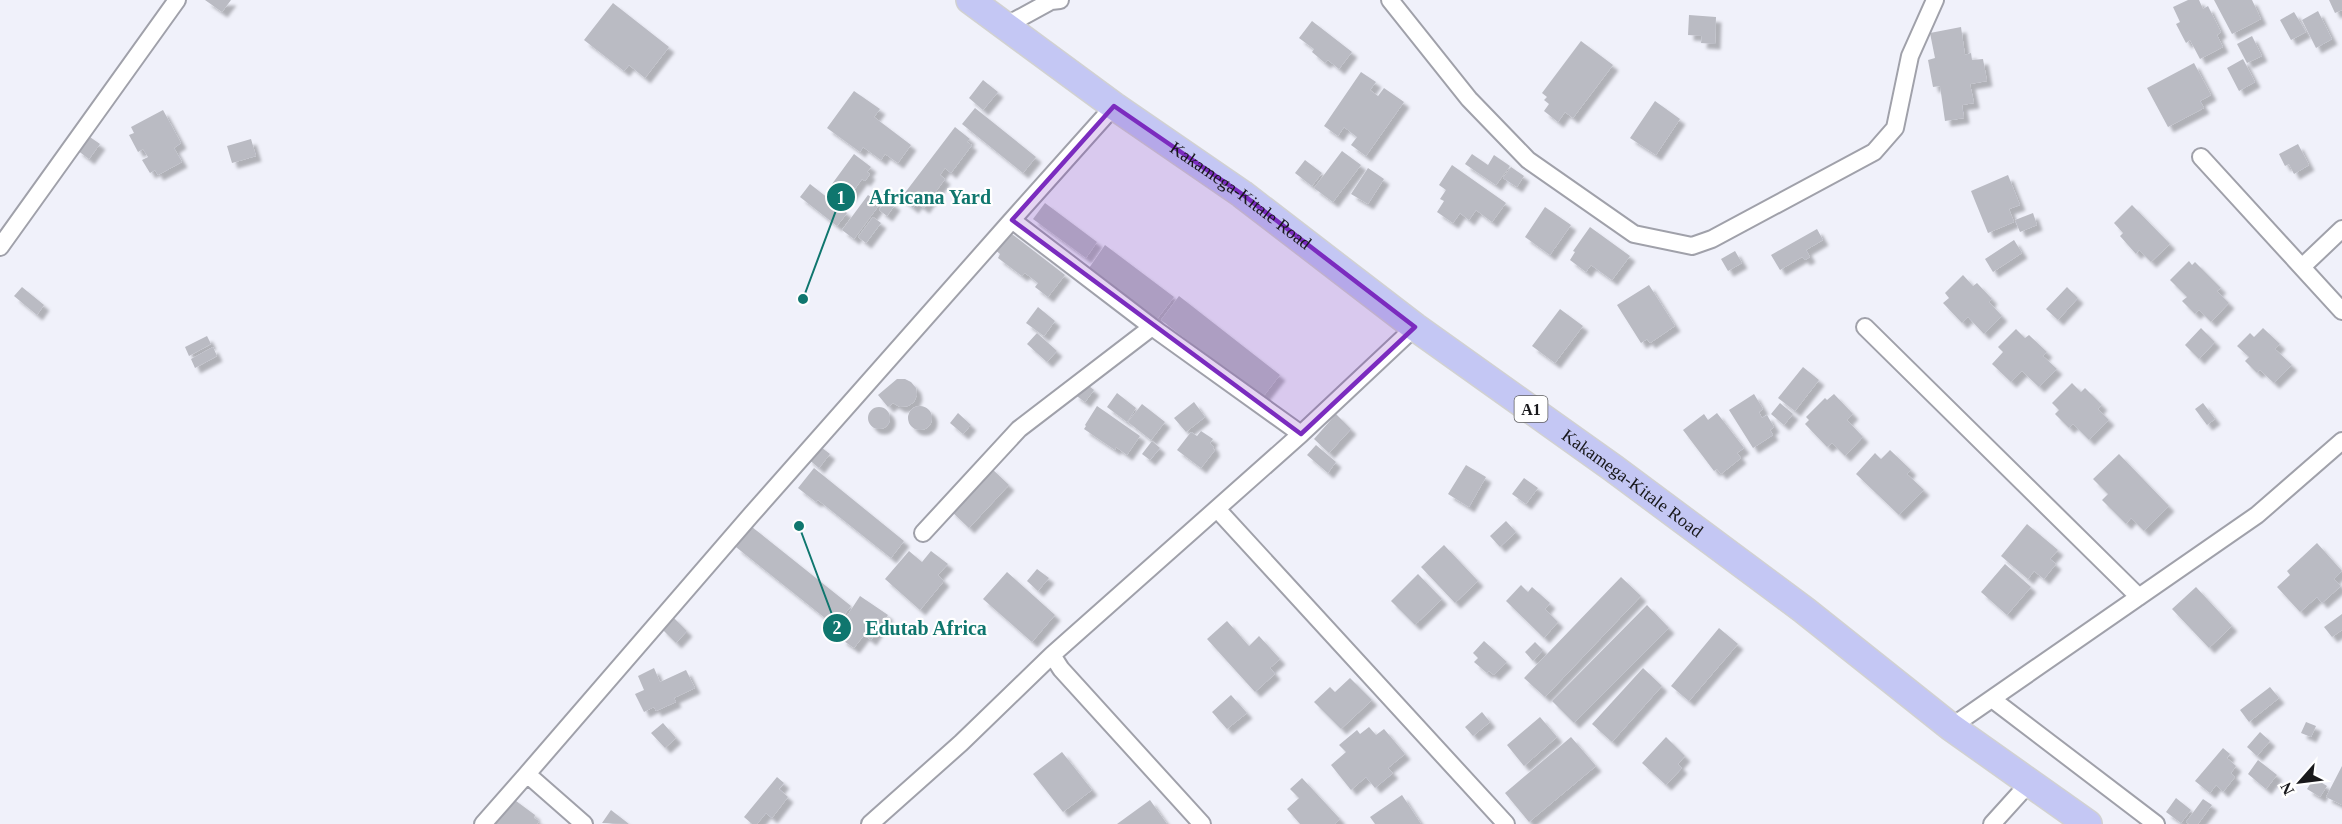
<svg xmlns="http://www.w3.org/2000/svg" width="2342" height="824" font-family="'Times New Roman',serif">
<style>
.building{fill:#babbc3;filter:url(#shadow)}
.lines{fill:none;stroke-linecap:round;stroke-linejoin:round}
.minor-casing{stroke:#a0a1aa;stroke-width:20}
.trunk-casing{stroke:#d1d1d1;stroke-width:30}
.minor{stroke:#fff;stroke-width:16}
.trunk{stroke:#c4c7f4;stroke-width:27}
.marked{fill:#7b2cbf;fill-opacity:0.2;stroke:#7b2cbf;stroke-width:4.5;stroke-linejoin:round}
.labels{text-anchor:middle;stroke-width:4.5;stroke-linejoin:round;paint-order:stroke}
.shield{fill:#fff;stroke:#5d5d5f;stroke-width:1.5}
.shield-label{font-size:16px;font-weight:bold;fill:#18181b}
.street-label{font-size:18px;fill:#18181b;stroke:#fff}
.leader{fill:none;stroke:#0f766e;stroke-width:2}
.callout-dot{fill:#0f766e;stroke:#fff;stroke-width:2}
.mark-label{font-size:18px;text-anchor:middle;font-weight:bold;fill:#fff}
.callout-label{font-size:20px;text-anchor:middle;font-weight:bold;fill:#0f766e;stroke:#fff;stroke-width:4.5;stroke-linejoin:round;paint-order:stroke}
</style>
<defs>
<filter id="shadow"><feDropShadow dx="5.5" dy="5.5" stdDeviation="1.5" flood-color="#0004"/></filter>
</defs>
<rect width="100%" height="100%" fill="#f0f1fa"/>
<path class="building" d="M205,0H231L222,12Z
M2188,0H2199L2203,9L2208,6L2221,32L2217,35L2223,47L2200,59L2190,40L2186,43L2176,24L2180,22L2173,7Z
M2214,0H2252L2261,19L2232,34Z
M2329,0H2342V10L2335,13Z
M613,3L669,47L645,78L629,65L624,71L584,40Z
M2318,11L2332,39L2316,48L2302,20Z
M2294,12L2306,32L2291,40L2280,20Z
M1689,15L1716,17L1715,44L1701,43L1702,36L1688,35Z
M1312,21L1352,52L1339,69L1328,60L1325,63L1312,52L1314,49L1299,38Z
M1961,27L1965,55L1971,53L1972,60L1983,59L1987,81L1970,84L1974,103L1962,105L1964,118L1945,121L1940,86L1933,87L1928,60L1935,58L1930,33Z
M2252,36L2262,56L2247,63L2237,44Z
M1581,41L1613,65L1573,118L1565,112L1558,122L1544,111L1549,104L1544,100L1547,97L1542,93Z
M2243,59L2255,82L2239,91L2227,68Z
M2194,63L2211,95L2200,101L2204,108L2168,127L2147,88Z
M1361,72L1376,82L1370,90L1378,96L1384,88L1404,102L1366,156L1351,145L1357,137L1344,127L1338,136L1324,126Z
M983,80L998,92L983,110L969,98Z
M854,91L880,109L874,117L911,145L898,163L885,154L881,160L863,147L860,152L827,128Z
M1655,101L1680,119L1656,155L1630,138Z
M975,108L1036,157L1023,173L962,124Z
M163,110L181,143L174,148L182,162L158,175L155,170L150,173L142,160L148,157L143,149L138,152L129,135L134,133L131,127Z
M955,127L970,139L967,142L972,145L951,173L945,168L940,175L945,179L924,208L917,203L913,208L901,198Z
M87,135L100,144L89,159L77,150Z
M251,139L256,156L232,163L227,146Z
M2298,144L2309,165L2294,174L2289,164L2285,166L2279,154Z
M1342,151L1361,165L1333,202L1314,188Z
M854,154L871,167L867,172L870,174L865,181L862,179L849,197L832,184Z
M1472,154L1488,165L1494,155L1510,166L1496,185L1465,164Z
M1305,160L1322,173L1312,186L1295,173Z
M1452,165L1506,203L1492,222L1476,210L1469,220L1460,213L1453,223L1437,212L1444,201L1440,199L1446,190L1439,185Z
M1511,167L1524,176L1517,187L1503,178Z
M1368,168L1384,179L1368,204L1351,194Z
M2008,175L2020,205L2009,209L2014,222L1988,233L1971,191Z
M810,184L847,213L837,226L800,197Z
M868,195L880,204L854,239L842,230Z
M887,199L895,205L887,216L879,210Z
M1045,203L1097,242L1086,258L1033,219Z
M2132,205L2170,244L2151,262L2139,250L2136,254L2120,236L2123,233L2114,223Z
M1545,207L1571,225L1550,255L1525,237Z
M2033,213L2037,225L2020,232L2015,220Z
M873,217L881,223L866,243L858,237Z
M1590,227L1630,256L1612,280L1591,265L1586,272L1570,260L1575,252L1573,251Z
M1817,229L1823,240L1806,250L1810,257L1805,260L1802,257L1780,270L1771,255Z
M1008,231L1065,275L1048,297L1035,287L1038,283L1025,273L1022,276L998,258L1000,254L994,249Z
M2014,240L2022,253L1993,272L1985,259Z
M1105,245L1174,297L1157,319L1089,268Z
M1735,251L1742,263L1728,271L1721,259Z
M2189,261L2192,265L2195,262L2221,288L2217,291L2229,303L2211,322L2199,310L2195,314L2182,301L2187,297L2170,280Z
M1963,275L1973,286L1977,283L1992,299L1989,302L2002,316L1984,334L1968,317L1962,323L1943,303L1949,298L1945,293Z
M1649,285L1675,326L1650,343L1647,339L1641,343L1617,305Z
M22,287L44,305L37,315L14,296Z
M2067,287L2078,298L2058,320L2046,309Z
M1179,296L1280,375L1262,398L1161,320Z
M1038,307L1055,321L1044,336L1026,323Z
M1560,309L1583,326L1555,363L1532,346Z
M2201,328L2215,342L2199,359L2185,345Z
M2263,328L2280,344L2275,349L2292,365L2274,383L2260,370L2257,373L2245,361L2249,357L2237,346L2250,333L2254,337Z
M2016,329L2025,338L2029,335L2047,352L2043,356L2057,369L2039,387L2022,371L2011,382L1992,364L2003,352L1998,347Z
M1037,333L1057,351L1047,362L1027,344Z
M207,336L211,344L189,356L185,347Z
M213,347L217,356L195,368L191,359Z
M1803,367L1819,380L1795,411L1778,398Z
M897,379H905L911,382L916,388L917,395L914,402L908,406L900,407L893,403L888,407L878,395Z
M1084,382L1094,390L1085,402L1074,394Z
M2072,383L2081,392L2085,388L2102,405L2098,409L2109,420L2089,440L2073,424L2069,428L2055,414L2059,410L2052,403Z
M1117,393L1136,408L1127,422L1107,407Z
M1754,394L1763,409L1759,412L1762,418L1767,415L1774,427L1770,430L1773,435L1753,448L1729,410Z
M1834,394L1853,414L1847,420L1863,437L1845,456L1832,443L1827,447L1805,424L1809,420L1806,417L1825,398L1827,400Z
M1194,402L1205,417L1186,432L1174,418Z
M1780,403L1793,414L1784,425L1771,414Z
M2203,403L2215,419L2207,425L2195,409Z
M1142,404L1165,422L1151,440L1128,422Z
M1097,406L1140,436L1127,455L1116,447L1115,450L1084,429L1086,426L1085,425Z
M908 418a12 12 0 1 1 24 0a12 12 0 1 1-24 0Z
M868 418a11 11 0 1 1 22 0a11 11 0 1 1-22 0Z
M958,413L971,425L963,434L950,423Z
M1717,413L1744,448L1737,453L1741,458L1721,474L1717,469L1714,471L1683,430L1704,414L1708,420Z
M1336,414L1351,429L1329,453L1314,439Z
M1201,431L1213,439L1210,443L1214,447L1213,449L1215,450L1201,468L1177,450L1191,432L1197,436Z
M1152,441L1160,448L1150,460L1142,454Z
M817,444L830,454L819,468L807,458Z
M1316,445L1336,462L1328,473L1307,455Z
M1890,450L1911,470L1907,474L1924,490L1899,515L1856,474L1875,453L1881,459Z
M2119,454L2169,506L2144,531L2131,518L2126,524L2102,500L2108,494L2093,479Z
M1466,465L1486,477L1469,507L1448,494Z
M990,467L1009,485L969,528L950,510Z
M814,468L904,541L891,558L818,500L816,502L798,488Z
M1524,478L1538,488L1526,504L1512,494Z
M1506,521L1516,532L1500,547L1490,536Z
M2027,524L2058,550L2050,559L2056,564L2044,579L2034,571L2028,579L2001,556Z
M752,527L851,606L835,626L736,547Z
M2317,543L2342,571L2334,579L2341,586L2322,603L2317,597L2300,612L2277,587L2290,575L2287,571Z
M1444,545L1478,581L1455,603L1421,567Z
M909,551L922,562L931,551L948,564L938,575L944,581L920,610L885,579Z
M2005,564L2031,587L2007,615L1981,592Z
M1037,569L1049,578L1038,591L1027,581Z
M1007,572L1055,615L1032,642L983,599Z
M1418,574L1442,599L1415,625L1391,601Z
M1621,577L1641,596L1545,697L1524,678Z
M1521,585L1528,592L1532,587L1550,603L1545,609L1558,622L1544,638L1506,601Z
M2196,587L2232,626L2209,648L2172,609Z
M860,596L888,615L871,640L864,635L854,648L841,639L852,623L845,619Z
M1647,605L1669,628L1574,723L1552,701Z
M2342,614V630L2332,637L2324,627Z
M672,616L687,631L676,643L661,628Z
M1227,621L1249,646L1259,636L1280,659L1270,668L1275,674L1255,692L1207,639Z
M1719,628L1738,644L1689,701L1671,686Z
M1484,641L1507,662L1494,675L1489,671L1487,673L1474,662L1478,658L1473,653Z
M1535,642L1543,650L1533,661L1525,652Z
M654,668L660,682L686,670L695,688L674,698L676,702L656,711L654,707L644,712L635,694L644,690L638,676Z
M1643,668L1662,686L1612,742L1592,724Z
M1350,678L1372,700L1341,729L1314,702L1330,687L1335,692Z
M2270,687L2279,698L2249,722L2240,710Z
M1231,695L1247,713L1227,729L1212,712Z
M1482,712L1490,722L1473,736L1465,727Z
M1540,717L1557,737L1524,766L1507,745Z
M2306,722L2316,726L2311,737L2301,733Z
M663,723L676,738L665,748L651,733Z
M1369,727L1376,735L1384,729L1405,754L1388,768L1393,773L1375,788L1366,777L1351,790L1331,765L1346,752L1339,745L1357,730L1360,734Z
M2260,732L2270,741L2257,756L2247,747Z
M1571,737L1596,766L1529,822L1505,793Z
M1666,737L1685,756L1678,764L1682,768L1666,785L1642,763Z
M2223,748L2230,754L2227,758L2236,766L2231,773L2235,777L2223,792L2216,785L2210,793L2195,781Z
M1062,752L1092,790L1063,812L1033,774Z
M2258,760L2277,775L2266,789L2248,774Z
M2342,766V805L2326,797Z
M777,777L784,783L779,789L788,797L772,818L766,813L757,824H752L744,817Z
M1302,778L1340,819L1335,824H1300L1287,809L1299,798L1290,789Z
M2314,778L2327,786L2320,797L2307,789Z
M1402,795L1421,824H1375L1370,817Z
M512,798L535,815L534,818L539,821L537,824H494Z
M2176,798L2191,810L2181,823L2166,812Z
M2203,799L2212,805L2198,824H2189L2186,822Z
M1150,800L1167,824H1117Z
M611,810L629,824L602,823Z"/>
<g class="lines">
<g class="minor-casing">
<path id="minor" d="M1390,0L1469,99L1528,160L1634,234L1692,246L1712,239L1874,152L1895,128L1910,56L1935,0
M1005,26L1051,1L1060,0
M2201,157L2342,311
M1012,220L1114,106
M0,247L177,0
M2302,267L2342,229
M1865,327L2139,597
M1217,509L1506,824
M923,533L1019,429L1152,327
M1992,699L2156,824
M1951,727L2257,515L2342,441
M483,824L527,774
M584,824L527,774L751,515L1012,220L1152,327L1301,434
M870,824L961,743L1052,655
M1202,824L1061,669L1052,655L1301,434L1415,327
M1992,824L2030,782"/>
</g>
<g class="trunk-casing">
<g id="trunk">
<path id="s1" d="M970,0L1114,106L1242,194L1415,327L1613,468L1804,610L1951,727L2088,824"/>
</g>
</g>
<use href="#minor" class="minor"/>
<use href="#trunk" class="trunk"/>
</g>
<path class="marked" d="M1114,106L1242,194L1415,327L1301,434L1012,220Z"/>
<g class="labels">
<rect class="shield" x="1514.5" y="396" width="33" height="26" rx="4.5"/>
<g class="shield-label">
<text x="1531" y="415">A1</text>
</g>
<g class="street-label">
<text dy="6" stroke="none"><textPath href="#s1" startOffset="334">Kakamega-Kitale Road</textPath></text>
<text dy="6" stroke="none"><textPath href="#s1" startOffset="820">Kakamega-Kitale Road</textPath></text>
</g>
</g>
<path class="leader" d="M803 299L841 197M799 526L837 628"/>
<g class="callout-dot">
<circle cx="803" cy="299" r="6"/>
<circle cx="799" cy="526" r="6"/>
<circle cx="841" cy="197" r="15"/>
<circle cx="837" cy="628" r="15"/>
</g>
<g class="mark-label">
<text x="841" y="204">1</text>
<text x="837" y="634">2</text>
</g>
<g class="callout-label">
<text x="930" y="204">Africana Yard</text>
<text x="926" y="635">Edutab Africa</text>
</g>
<g transform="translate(2300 782) rotate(242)" stroke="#ffffff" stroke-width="4.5" paint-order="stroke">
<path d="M0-4.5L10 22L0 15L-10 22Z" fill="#18181b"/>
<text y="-9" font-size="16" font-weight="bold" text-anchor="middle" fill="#18181b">N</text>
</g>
</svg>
